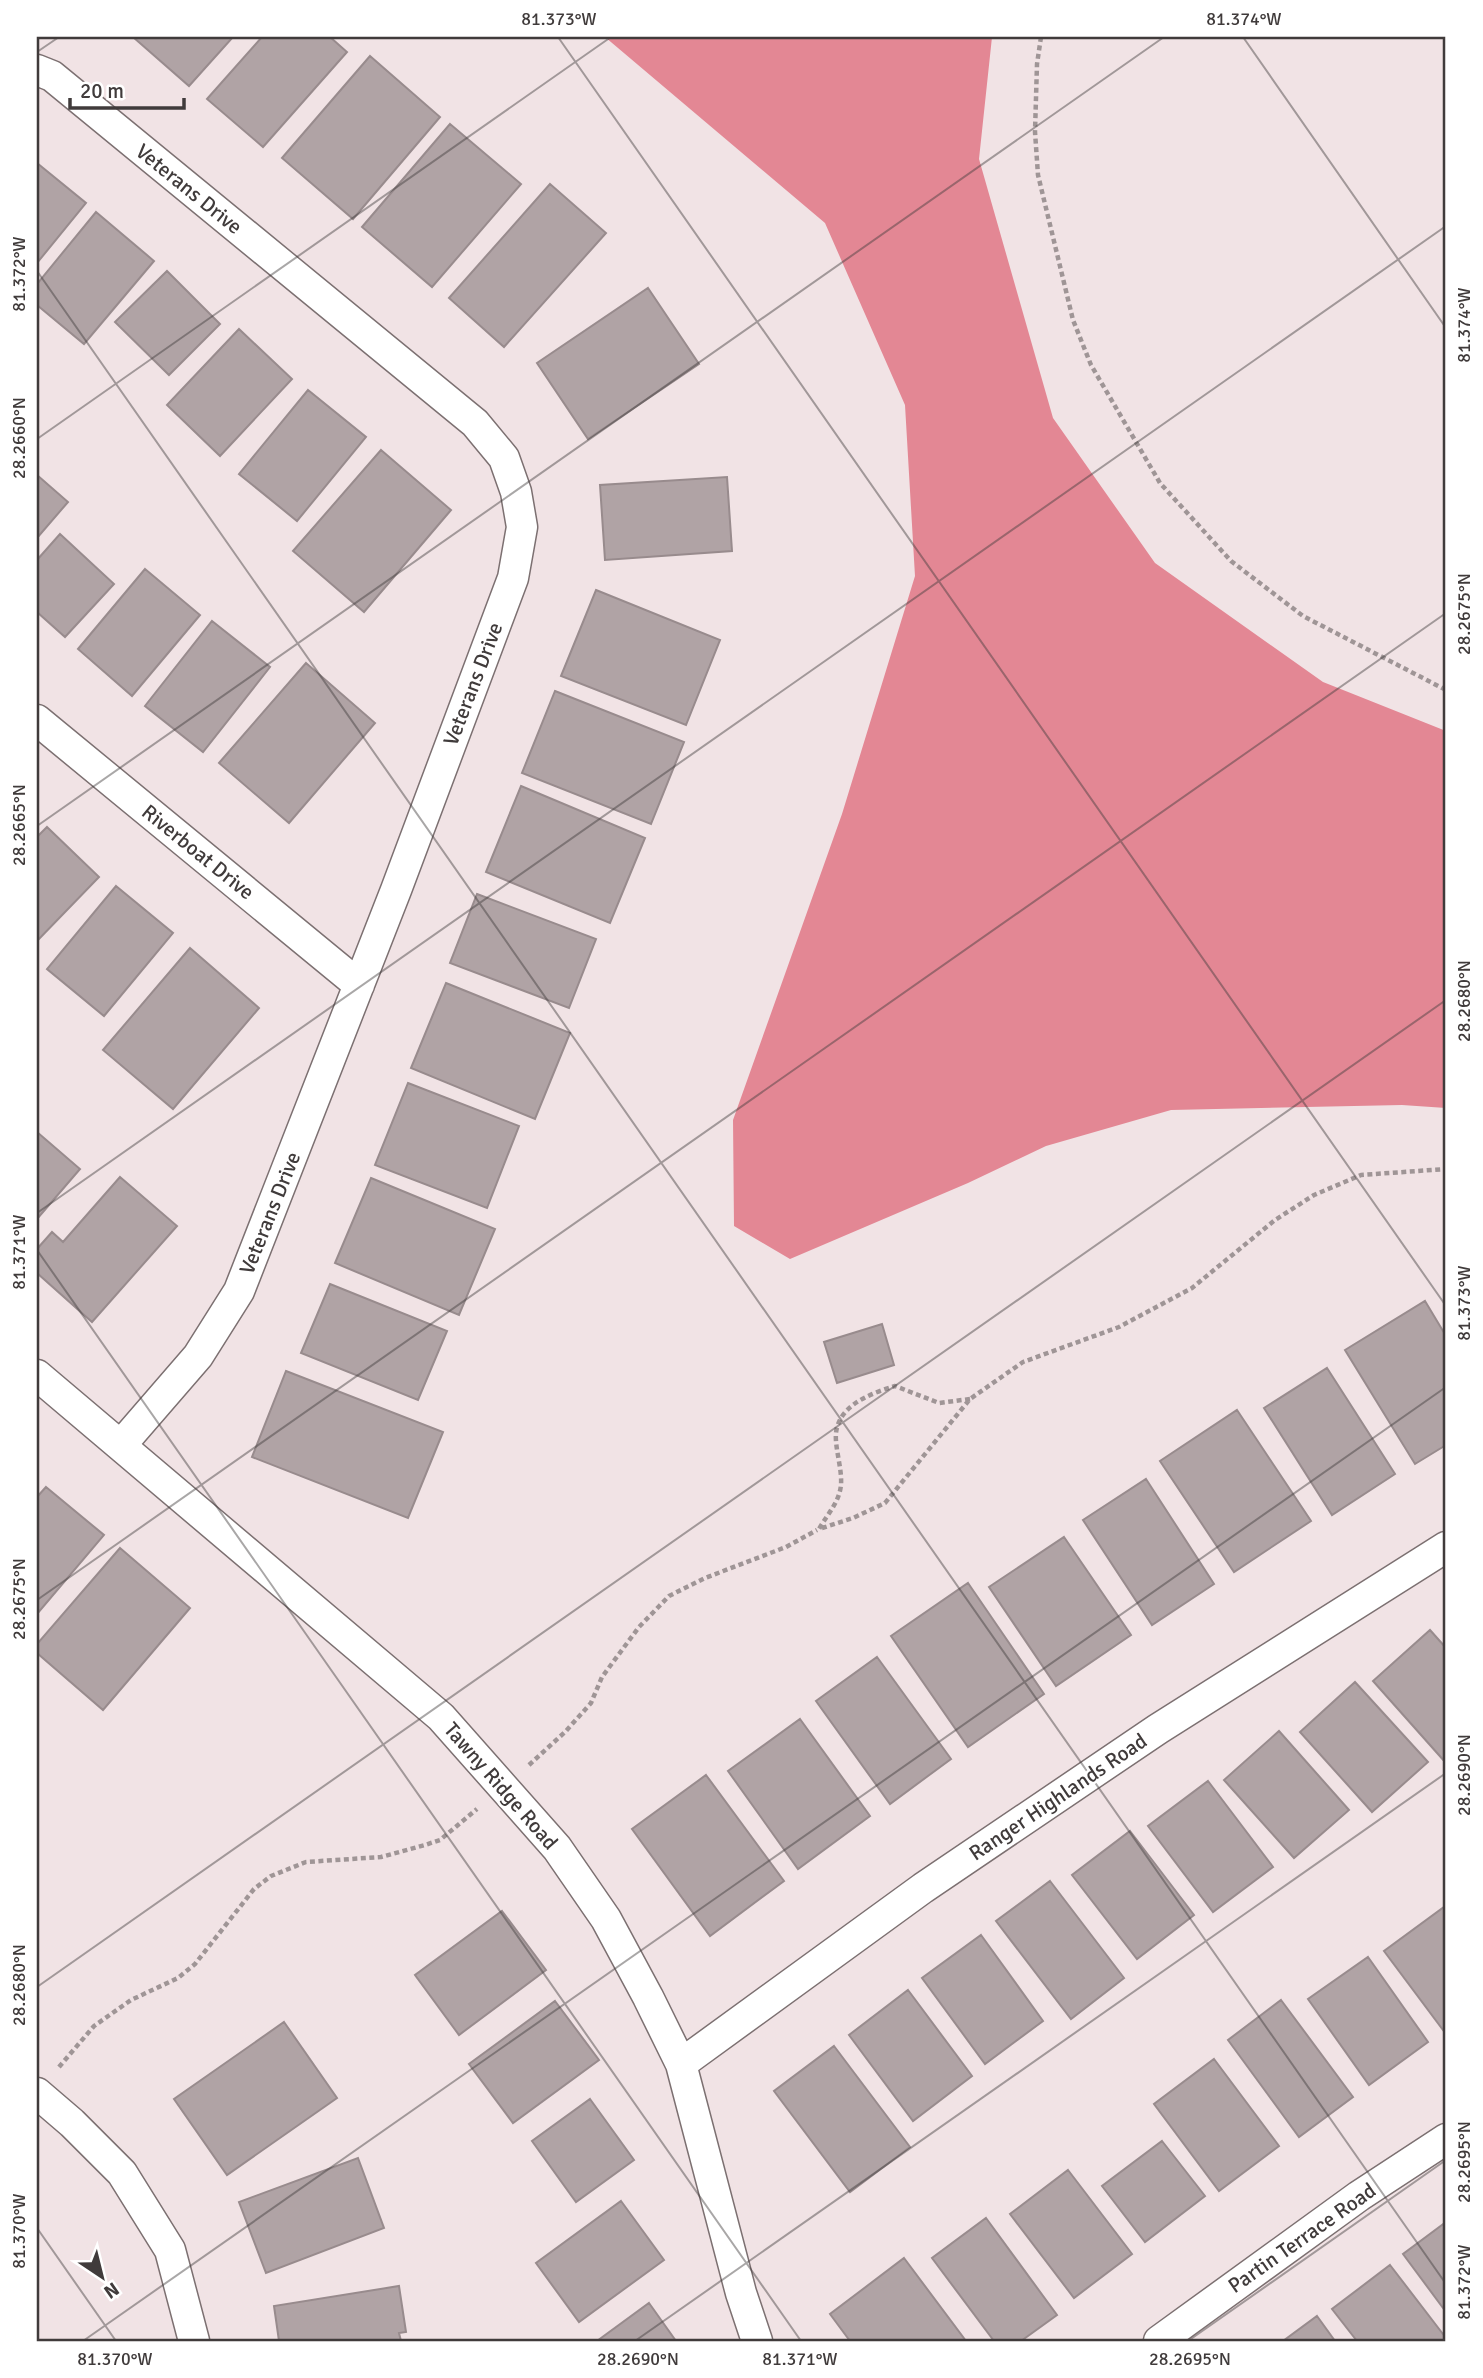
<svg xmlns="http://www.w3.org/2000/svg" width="1483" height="2378" font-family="Signika,sans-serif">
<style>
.water{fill:#e38794}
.building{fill:#b0a3a5;stroke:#988b8d;stroke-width:2}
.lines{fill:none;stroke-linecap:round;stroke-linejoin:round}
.minor-casing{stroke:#7c7071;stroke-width:33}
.path{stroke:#9f9596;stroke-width:4.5;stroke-dasharray:5 3.5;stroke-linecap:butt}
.minor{stroke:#fff;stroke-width:30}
.ticks{fill:none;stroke:#403b3b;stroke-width:2;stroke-opacity:0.45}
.labels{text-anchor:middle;stroke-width:5;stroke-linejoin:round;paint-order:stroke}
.street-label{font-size:21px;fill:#403b3b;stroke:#fff}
.neatline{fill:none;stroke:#403b3b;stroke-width:2.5}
.ticks-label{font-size:18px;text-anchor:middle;fill:#403b3b}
</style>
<rect width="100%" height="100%" fill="#f1e3e5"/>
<path class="water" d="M605,37H992L979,159L1053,418L1155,563L1323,682L1446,731V1108L1402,1105L1171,1110L1046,1146L968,1183L790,1259L734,1226L733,1120L842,814L915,576L905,405L825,223Z"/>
<path class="building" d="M133,37H233L189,86Z
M262,37H330L347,52L263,147L207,99Z
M370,56L440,117L353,219L282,158Z
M450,124L521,184L432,287L362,227Z
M37,163L86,203L37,263Z
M550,184L606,233L504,347L449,298Z
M96,212L154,261L84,344L37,305V284Z
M167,271L220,324L169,375L115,322Z
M648,288L699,364L588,439L537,363Z
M239,329L292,379L220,456L167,405Z
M308,390L366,437L297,521L239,474Z
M381,450L451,510L364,612L293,551Z
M37,475L68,502L37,538Z
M727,477L732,551L605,560L600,485Z
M60,534L114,584L65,637L37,612V560Z
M145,569L200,615L132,696L78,649Z
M596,590L720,640L686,725L561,676Z
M212,621L270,667L203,752L145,706Z
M306,663L375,723L289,823L219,763Z
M555,691L684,742L651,824L522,773Z
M521,786L645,838L610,923L486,872Z
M47,827L99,877L37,941V837Z
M116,886L173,933L104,1016L47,969Z
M477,894L596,939L569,1008L450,963Z
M190,948L259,1008L173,1109L103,1050Z
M446,983L570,1033L535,1119L411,1068Z
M408,1083L519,1126L487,1208L375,1165Z
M37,1132L80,1169L37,1219Z
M120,1177L177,1226L92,1322L37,1273V1249L52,1232L63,1242Z
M371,1178L495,1229L459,1315L335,1263Z
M330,1284L447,1331L418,1400L301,1353Z
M1425,1301L1446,1336V1445L1415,1464L1345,1350Z
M882,1324L894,1365L837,1383L824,1342Z
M1327,1368L1395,1474L1332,1515L1264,1408Z
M286,1371L443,1432L408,1518L252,1457Z
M1237,1410L1311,1521L1234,1572L1160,1461Z
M1146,1479L1214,1584L1152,1625L1083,1520Z
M46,1487L104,1535L37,1614V1497Z
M1064,1537L1131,1635L1056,1686L989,1587Z
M120,1548L190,1608L103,1710L37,1653V1644Z
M968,1583L1044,1694L968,1747L891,1636Z
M1430,1630L1446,1648V1763L1373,1681Z
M877,1657L951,1759L890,1804L816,1701Z
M1355,1682L1428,1762L1372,1812L1300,1732Z
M800,1719L870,1816L798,1869L728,1771Z
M1279,1731L1349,1810L1294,1858L1224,1780Z
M706,1775L784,1881L710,1936L632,1829Z
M1208,1781L1273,1867L1213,1912L1148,1826Z
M1130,1831L1194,1915L1137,1959L1072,1875Z
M1050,1881L1124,1978L1071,2019L996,1921Z
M1444,1907L1446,1910V2034L1384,1951Z
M502,1911L546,1970L459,2035L415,1975Z
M981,1935L1043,2021L985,2064L922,1978Z
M1368,1957L1428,2042L1369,2085L1308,1999Z
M908,1990L972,2076L913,2121L849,2035Z
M1281,2000L1353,2097L1299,2137L1228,2040Z
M555,2001L599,2060L513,2123L469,2064Z
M284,2022L337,2098L227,2175L174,2099Z
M834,2046L910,2147L850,2192L774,2091Z
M1214,2059L1279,2146L1219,2191L1154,2104Z
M590,2099L634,2160L576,2202L532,2141Z
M1162,2141L1205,2196L1145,2242L1102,2186Z
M358,2158L384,2228L266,2273L239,2202Z
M1068,2170L1132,2254L1074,2298L1010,2214Z
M621,2201L664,2260L579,2322L536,2263Z
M986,2218L1057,2315L1021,2341H994L932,2258Z
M1446,2222V2312L1403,2254Z
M904,2258L966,2341H850L830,2314Z
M1390,2265L1446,2338V2341H1357L1332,2309Z
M399,2286L406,2332L399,2333L401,2341H279L274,2306Z
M649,2303L676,2341H597Z
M1317,2316L1335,2341H1283Z"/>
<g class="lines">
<g class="minor-casing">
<path id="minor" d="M37,70L52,76L475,423L504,458L516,492L522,527L513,578L396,890L239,1291L198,1356L121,1445
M37,720L359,985
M37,1375L441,1717L557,1848L606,1919L648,1997L681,2064L741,2293L757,2341
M681,2064L923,1888L1158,1729L1446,1547
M37,2093L72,2123L122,2173L170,2250L194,2341
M1159,2341L1359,2196L1446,2139"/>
</g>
<path class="path" d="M1041,37L1037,64L1035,132L1038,175L1073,320L1091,365L1160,483L1231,561L1303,616L1446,690
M970,1399L939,1403L895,1386C869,1394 833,1407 836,1441C837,1455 842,1471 841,1485C839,1503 828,1513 819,1529L853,1518L885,1503L970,1399L1023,1362L1119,1327L1192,1288L1275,1220L1314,1195L1361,1175L1446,1169
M529,1765L565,1732L591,1703L602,1677L639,1627L669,1596L705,1578L786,1547L817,1530
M59,2067L94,2026L131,2000L178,1978L195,1964L254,1889L271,1876L306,1862L381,1857L425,1845L440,1840L477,1809"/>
<use href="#minor" class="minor"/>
</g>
<path class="ticks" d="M558,37L1446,1306M1243,37L1446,328M37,52L59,37M37,271L1446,2284M37,439L611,37M37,826L1164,37M37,1213L1446,226M37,1250L801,2341M37,1600L1446,613M37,1987L1446,1000M37,2228L116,2341M83,2341L1446,1387M635,2341L1446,1773M1188,2341L1446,2160"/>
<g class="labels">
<g class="street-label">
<text transform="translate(189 189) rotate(39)" y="7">Veterans Drive</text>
<text transform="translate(473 684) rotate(-69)" y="7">Veterans Drive</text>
<text transform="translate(198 852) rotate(39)" y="7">Riverboat Drive</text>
<text transform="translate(270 1213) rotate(-68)" y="7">Veterans Drive</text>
<text transform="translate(501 1786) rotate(49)" y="7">Tawny Ridge Road</text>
<text transform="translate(1058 1797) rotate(-34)" y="7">Ranger Highlands Road</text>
<text transform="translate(1302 2238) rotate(-35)" y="7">Partin Terrace Road</text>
</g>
</g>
<rect width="1483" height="2378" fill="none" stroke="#ffffff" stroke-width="77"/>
<g transform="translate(102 2277) rotate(145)" stroke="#ffffff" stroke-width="5" paint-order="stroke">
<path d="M0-5L12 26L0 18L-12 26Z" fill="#403b3b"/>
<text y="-10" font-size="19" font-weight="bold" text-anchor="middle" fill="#403b3b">N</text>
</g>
<path d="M70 98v10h114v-10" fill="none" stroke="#403b3b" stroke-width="3.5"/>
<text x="80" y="98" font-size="21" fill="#403b3b" stroke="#ffffff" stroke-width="5" paint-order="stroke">20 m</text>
<rect x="38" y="38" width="1406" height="2302" class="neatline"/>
<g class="ticks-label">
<text x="559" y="25">81.373°W</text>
<text x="1244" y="25">81.374°W</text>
<text transform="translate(19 274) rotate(-90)" y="6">81.372°W</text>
<text transform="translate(1464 325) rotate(-90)" y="6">81.374°W</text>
<text transform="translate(19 438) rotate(-90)" y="6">28.2660°N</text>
<text transform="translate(1464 614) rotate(-90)" y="6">28.2675°N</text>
<text transform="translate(19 825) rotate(-90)" y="6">28.2665°N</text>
<text transform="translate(1464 1001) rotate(-90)" y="6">28.2680°N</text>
<text transform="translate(19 1252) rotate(-90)" y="6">81.371°W</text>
<text transform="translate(1464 1303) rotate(-90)" y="6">81.373°W</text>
<text transform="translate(19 1599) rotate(-90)" y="6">28.2675°N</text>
<text transform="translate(1464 1775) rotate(-90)" y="6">28.2690°N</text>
<text transform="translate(19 1985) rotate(-90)" y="6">28.2680°N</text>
<text transform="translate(1464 2162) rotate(-90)" y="6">28.2695°N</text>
<text transform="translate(19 2231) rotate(-90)" y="6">81.370°W</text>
<text transform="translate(1464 2282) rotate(-90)" y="6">81.372°W</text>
<text x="115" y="2365">81.370°W</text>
<text x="638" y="2365">28.2690°N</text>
<text x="800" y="2365">81.371°W</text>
<text x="1190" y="2365">28.2695°N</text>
</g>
</svg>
